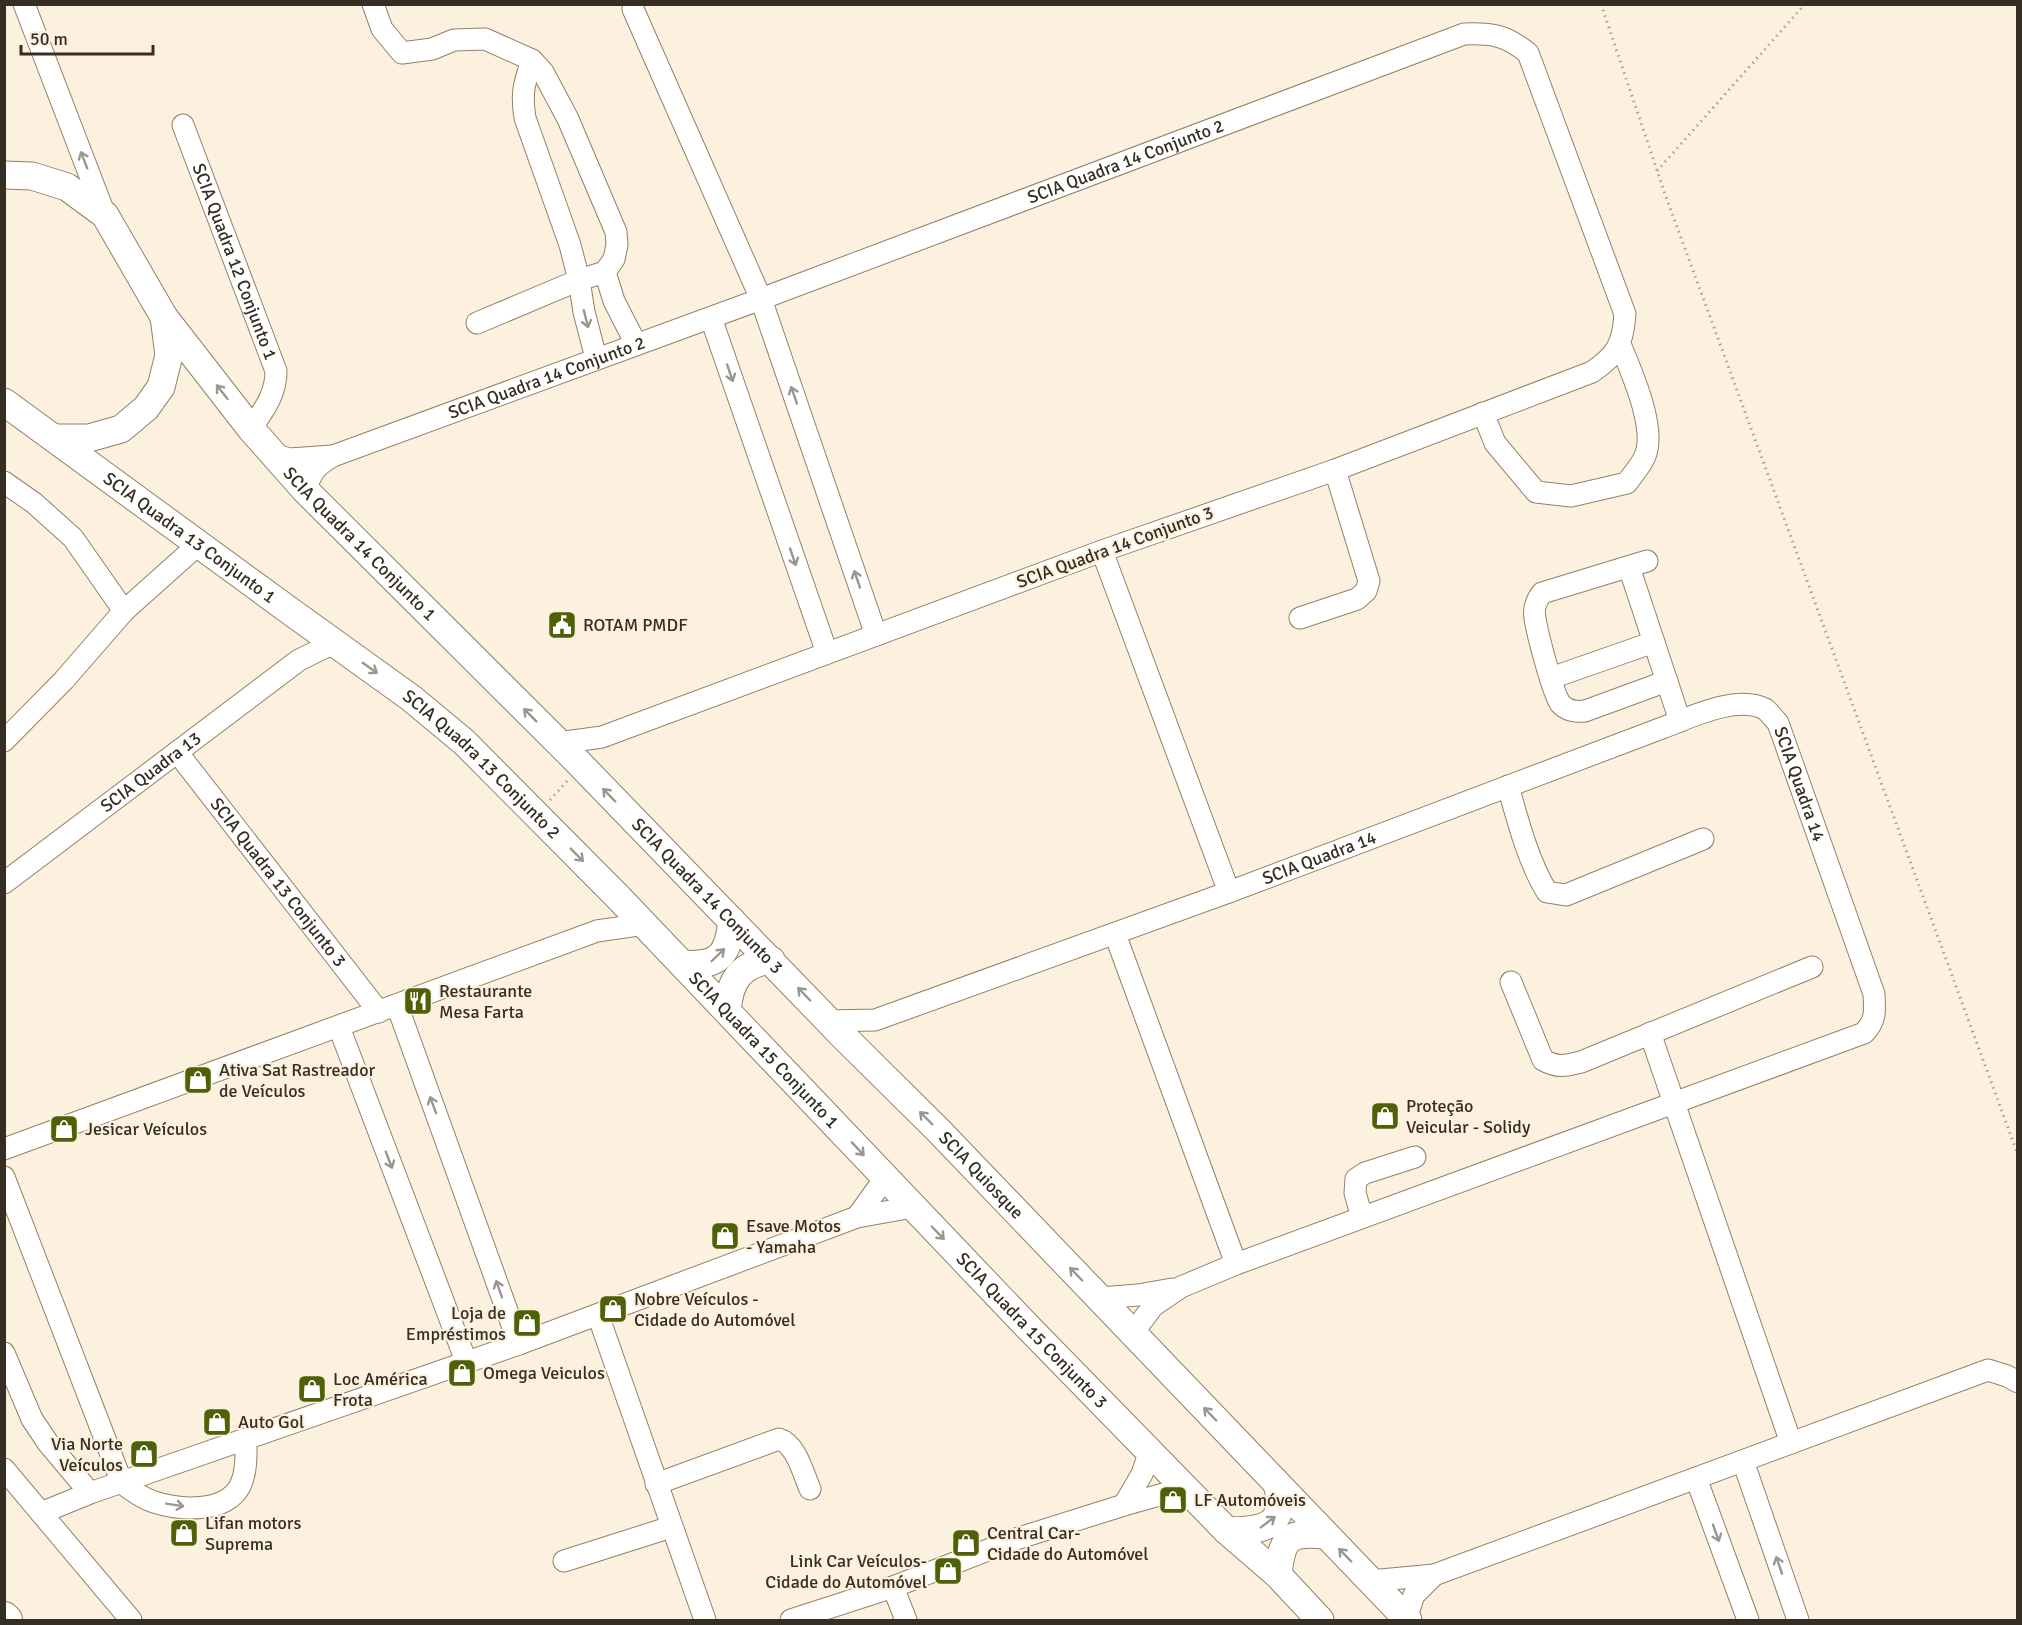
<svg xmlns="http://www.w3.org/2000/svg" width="2022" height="1625" font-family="Signika,sans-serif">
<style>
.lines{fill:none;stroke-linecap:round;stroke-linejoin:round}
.minor-casing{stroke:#938166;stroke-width:23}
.major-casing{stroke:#938166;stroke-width:29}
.highway-casing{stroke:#938166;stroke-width:34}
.path{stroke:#aba192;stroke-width:3;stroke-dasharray:1.5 4.5;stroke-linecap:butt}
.minor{stroke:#fff;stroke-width:21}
.major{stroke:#fff;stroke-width:27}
.highway{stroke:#fff;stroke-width:32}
.oneway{stroke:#9a9690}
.labels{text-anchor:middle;stroke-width:4.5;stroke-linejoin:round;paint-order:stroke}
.street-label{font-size:18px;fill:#352e22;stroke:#fcf0df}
.poi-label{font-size:18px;fill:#352e22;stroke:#fcf0df;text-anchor:start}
</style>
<rect width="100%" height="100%" fill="#fcf0df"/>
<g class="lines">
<g class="minor-casing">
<g id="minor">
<path d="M24,4L105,215"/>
<path d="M373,4L382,29L402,53L432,49L454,40L485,39L532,60L543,72L568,119L616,232L617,245L614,259L605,272L579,280L477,323"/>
<path d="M633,9L761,299L876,635"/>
<path d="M532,60C524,84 521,93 525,118L570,245L579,280L584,312L596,358"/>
<path id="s1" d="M183,125L276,371C276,395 264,409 251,429"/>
<path d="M605,272L614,301L636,344"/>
<path d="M711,318L827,653"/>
<path d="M1483,413L1495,443L1536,492L1571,496L1627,483C1632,475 1641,466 1645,456C1657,428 1631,371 1620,344"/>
<path d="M275,455L290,459L332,456"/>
<path d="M4,482L34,503L73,538L124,611"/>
<path id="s2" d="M305,490C312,472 315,466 333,456L761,299L1464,34C1493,33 1505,35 1528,53L1625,314C1623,344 1617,355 1592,372L1335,470L1102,551L602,737L558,743"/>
<path d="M1102,551L1229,892"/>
<path d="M1647,561L1542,593C1536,601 1533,608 1535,618C1537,633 1553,693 1560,703C1566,711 1577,712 1585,711L1667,681"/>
<path d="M1629,567L1680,721"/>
<path d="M1300,618L1357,599L1366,591L1369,581L1335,470"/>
<path d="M1551,678L1654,642"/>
<path d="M4,741L64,680L124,611L199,544"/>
<path id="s3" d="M177,752L379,1012"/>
<path d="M1508,786C1518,821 1528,861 1547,892L1566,895L1703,839"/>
<path id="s4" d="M4,883L299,660L334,643"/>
<path d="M1115,934L1236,1264"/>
<path d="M1511,982L1543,1060C1558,1068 1565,1066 1581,1062L1812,967"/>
<path d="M397,1005L519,1344"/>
<path id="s5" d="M829,1021L875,1020L1229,892L1662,728C1689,718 1737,694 1765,709C1769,712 1774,719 1778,723L1874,994C1875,1011 1876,1021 1864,1033L1236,1264L1181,1287L1153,1306L1133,1333"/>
<path d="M339,1027L466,1361"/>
<path d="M1650,1033L1791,1443"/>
<path d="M4,1149L597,931L645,924"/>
<path d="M4,1177L122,1483C132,1491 142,1498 154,1502C179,1510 225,1514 240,1486C247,1472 246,1454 246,1439"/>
<path d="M857,1217L885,1178"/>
<path d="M1362,1217L1355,1193L1356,1179L1365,1173L1415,1157"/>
<path d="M1100,1298L1138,1295L1172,1289"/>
<path d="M598,1315L705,1620"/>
<path d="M4,1353L32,1419L48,1443L90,1493"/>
<path d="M1743,1461L1798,1620"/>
<path d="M4,1469L131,1620"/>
<path d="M1696,1478L1748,1620"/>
<path d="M656,1484L779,1439C796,1444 803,1473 810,1489"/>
<path d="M1124,1505L1142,1474L1150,1451"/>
<path d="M41,1513L90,1493L519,1344L857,1217L913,1207"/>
<path d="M564,1561L671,1527"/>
<path d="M1370,1581L1434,1575L1988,1370L2007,1376L2018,1382"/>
<path d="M893,1587L906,1620"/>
<path d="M1406,1619L1414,1595L1434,1575"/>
<path d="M791,1620L893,1587L1016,1539L1124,1505L1163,1494L1190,1493"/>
</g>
</g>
<g class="major-casing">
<g id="major">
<path d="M4,175L32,176L67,187L105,215L164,317L169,355L161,387L146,408L121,429L89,438H56"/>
<path id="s6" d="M164,317L251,429L305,490L572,756L844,1037L938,1130L1408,1620"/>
<path id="s7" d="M4,402L290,611L411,698L464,742L619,898L1025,1324L1227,1531L1278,1575L1320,1620"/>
<path d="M683,964C719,967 728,955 732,921"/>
<path d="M727,1010C730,981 740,964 771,960"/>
<path d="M1227,1531C1262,1531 1289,1527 1277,1484"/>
<path d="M1278,1575C1282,1537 1288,1532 1325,1535"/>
</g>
</g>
<g class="highway-casing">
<path id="highway" d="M4,1618L6,1620"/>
</g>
<path class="path" d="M1601,4L1666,197L2018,1155
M1657,171L1805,4
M550,800L568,780"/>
<use href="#minor" class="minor"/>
<use href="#major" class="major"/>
<use href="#highway" class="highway"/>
</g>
<defs><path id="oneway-shaft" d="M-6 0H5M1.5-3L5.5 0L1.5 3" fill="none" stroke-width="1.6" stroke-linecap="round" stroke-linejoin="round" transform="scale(1.5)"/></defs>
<g class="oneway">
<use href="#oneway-shaft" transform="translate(84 160) rotate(-111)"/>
<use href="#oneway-shaft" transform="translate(586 319) rotate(76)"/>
<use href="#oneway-shaft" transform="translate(730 373) rotate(71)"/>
<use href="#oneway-shaft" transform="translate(222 392) rotate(-128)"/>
<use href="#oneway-shaft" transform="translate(794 395) rotate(-109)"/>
<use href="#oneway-shaft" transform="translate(793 557) rotate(71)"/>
<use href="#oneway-shaft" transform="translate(857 579) rotate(-109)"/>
<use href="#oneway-shaft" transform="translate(370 668) rotate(35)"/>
<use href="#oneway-shaft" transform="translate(530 715) rotate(-135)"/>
<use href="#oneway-shaft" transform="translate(609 795) rotate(-134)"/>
<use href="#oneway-shaft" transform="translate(577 855) rotate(45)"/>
<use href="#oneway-shaft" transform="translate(718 955) rotate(-44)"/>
<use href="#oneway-shaft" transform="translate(804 994) rotate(-134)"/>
<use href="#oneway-shaft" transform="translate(433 1105) rotate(-110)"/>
<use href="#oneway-shaft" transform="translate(926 1118) rotate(-135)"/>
<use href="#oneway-shaft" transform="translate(858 1149) rotate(47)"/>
<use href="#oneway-shaft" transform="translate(389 1160) rotate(69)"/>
<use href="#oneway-shaft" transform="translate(938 1233) rotate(46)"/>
<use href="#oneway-shaft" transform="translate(1076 1274) rotate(-134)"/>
<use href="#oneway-shaft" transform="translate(499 1289) rotate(-110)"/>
<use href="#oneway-shaft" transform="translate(1210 1414) rotate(-134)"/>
<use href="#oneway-shaft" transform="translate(175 1505) rotate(9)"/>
<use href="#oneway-shaft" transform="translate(1268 1522) rotate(-37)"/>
<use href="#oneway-shaft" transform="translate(1716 1533) rotate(70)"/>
<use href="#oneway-shaft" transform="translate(1345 1555) rotate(-134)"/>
<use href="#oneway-shaft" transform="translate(1779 1565) rotate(-109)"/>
</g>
<defs>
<g id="civic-square" transform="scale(1.5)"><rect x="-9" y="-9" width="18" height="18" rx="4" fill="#4e6108" stroke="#fcf0df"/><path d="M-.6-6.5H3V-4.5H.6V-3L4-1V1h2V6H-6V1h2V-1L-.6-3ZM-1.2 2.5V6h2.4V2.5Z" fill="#fff"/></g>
<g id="restaurant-square" transform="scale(1.5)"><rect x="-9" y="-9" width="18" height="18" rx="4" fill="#4e6108" stroke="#fcf0df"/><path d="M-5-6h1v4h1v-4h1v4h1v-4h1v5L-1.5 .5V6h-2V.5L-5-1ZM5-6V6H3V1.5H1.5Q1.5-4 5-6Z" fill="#fff"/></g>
<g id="shop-square" transform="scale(1.5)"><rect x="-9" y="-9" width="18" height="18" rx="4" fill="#4e6108" stroke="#fcf0df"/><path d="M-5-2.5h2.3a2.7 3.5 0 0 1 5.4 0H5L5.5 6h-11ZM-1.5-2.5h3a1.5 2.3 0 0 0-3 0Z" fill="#fff"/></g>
</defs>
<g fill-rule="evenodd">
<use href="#civic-square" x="562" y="625"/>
<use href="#restaurant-square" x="418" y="1001"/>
<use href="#shop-square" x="198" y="1080"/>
<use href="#shop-square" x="1385" y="1116"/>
<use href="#shop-square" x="64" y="1129"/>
<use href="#shop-square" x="725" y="1236"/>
<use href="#shop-square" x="613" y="1309"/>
<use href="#shop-square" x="527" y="1323"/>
<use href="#shop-square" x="462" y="1373"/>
<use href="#shop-square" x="312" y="1389"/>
<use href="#shop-square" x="217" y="1422"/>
<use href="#shop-square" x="144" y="1454"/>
<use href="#shop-square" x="1173" y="1500"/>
<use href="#shop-square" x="184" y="1533"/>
<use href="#shop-square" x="966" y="1543"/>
<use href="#shop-square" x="948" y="1571"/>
</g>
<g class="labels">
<g class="street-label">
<text dy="6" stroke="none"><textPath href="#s2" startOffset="891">SCIA Quadra 14 Conjunto 2</textPath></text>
<text dy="6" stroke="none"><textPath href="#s1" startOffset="146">SCIA Quadra 12 Conjunto 1</textPath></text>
<text dy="6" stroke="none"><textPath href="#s2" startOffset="273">SCIA Quadra 14 Conjunto 2</textPath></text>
<text dy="6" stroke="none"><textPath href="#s7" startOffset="230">SCIA Quadra 13 Conjunto 1</textPath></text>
<text dy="6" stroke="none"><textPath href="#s6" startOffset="300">SCIA Quadra 14 Conjunto 1</textPath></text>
<text transform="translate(1115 547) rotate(-20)" y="6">SCIA Quadra 14 Conjunto 3</text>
<text dy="6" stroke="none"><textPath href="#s7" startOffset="600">SCIA Quadra 13 Conjunto 2</textPath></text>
<text dy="6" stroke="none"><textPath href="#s4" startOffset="184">SCIA Quadra 13</textPath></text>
<text dy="6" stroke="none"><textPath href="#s5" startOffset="1077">SCIA Quadra 14</textPath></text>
<text dy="6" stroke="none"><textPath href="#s5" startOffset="519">SCIA Quadra 14</textPath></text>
<text dy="6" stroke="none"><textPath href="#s3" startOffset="165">SCIA Quadra 13 Conjunto 3</textPath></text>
<text dy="6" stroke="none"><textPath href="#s6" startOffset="795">SCIA Quadra 14 Conjunto 3</textPath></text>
<text dy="6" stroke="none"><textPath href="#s7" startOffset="1002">SCIA Quadra 15 Conjunto 1</textPath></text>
<text dy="6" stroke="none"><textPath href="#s6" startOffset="1186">SCIA Quiosque</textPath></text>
<text dy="6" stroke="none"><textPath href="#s7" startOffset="1390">SCIA Quadra 15 Conjunto 3</textPath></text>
</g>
<g class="poi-label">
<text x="583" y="631">ROTAM PMDF</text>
<text x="439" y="997">Restaurante<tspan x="439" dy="21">Mesa Farta</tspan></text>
<text x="219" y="1076">Ativa Sat Rastreador<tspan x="219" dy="21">de Veículos</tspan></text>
<text x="1406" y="1112">Proteção<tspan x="1406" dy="21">Veicular - Solidy</tspan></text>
<text x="85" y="1135">Jesicar Veículos</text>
<text x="746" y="1232">Esave Motos<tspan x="746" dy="21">- Yamaha</tspan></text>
<text x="634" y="1305">Nobre Veículos -<tspan x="634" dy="21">Cidade do Automóvel</tspan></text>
<text x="506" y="1319" text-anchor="end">Loja de<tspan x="506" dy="21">Empréstimos</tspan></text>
<text x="483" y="1379">Omega Veiculos</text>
<text x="333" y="1385">Loc América<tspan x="333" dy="21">Frota</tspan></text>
<text x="238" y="1428">Auto Gol</text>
<text x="123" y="1450" text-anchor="end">Via Norte<tspan x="123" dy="21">Veículos</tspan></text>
<text x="1194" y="1506">LF Automóveis</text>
<text x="205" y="1529">Lifan motors<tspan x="205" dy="21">Suprema</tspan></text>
<text x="987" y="1539">Central Car-<tspan x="987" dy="21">Cidade do Automóvel</tspan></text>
<text x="927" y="1567" text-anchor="end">Link Car Veículos-<tspan x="927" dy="21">Cidade do Automóvel</tspan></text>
</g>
</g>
<rect width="2022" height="1625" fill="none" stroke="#352e22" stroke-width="12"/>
<path d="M21 45v9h132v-9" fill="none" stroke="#352e22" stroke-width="3"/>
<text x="30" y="45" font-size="18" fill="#352e22" stroke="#fcf0df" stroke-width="4.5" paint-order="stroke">50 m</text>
</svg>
